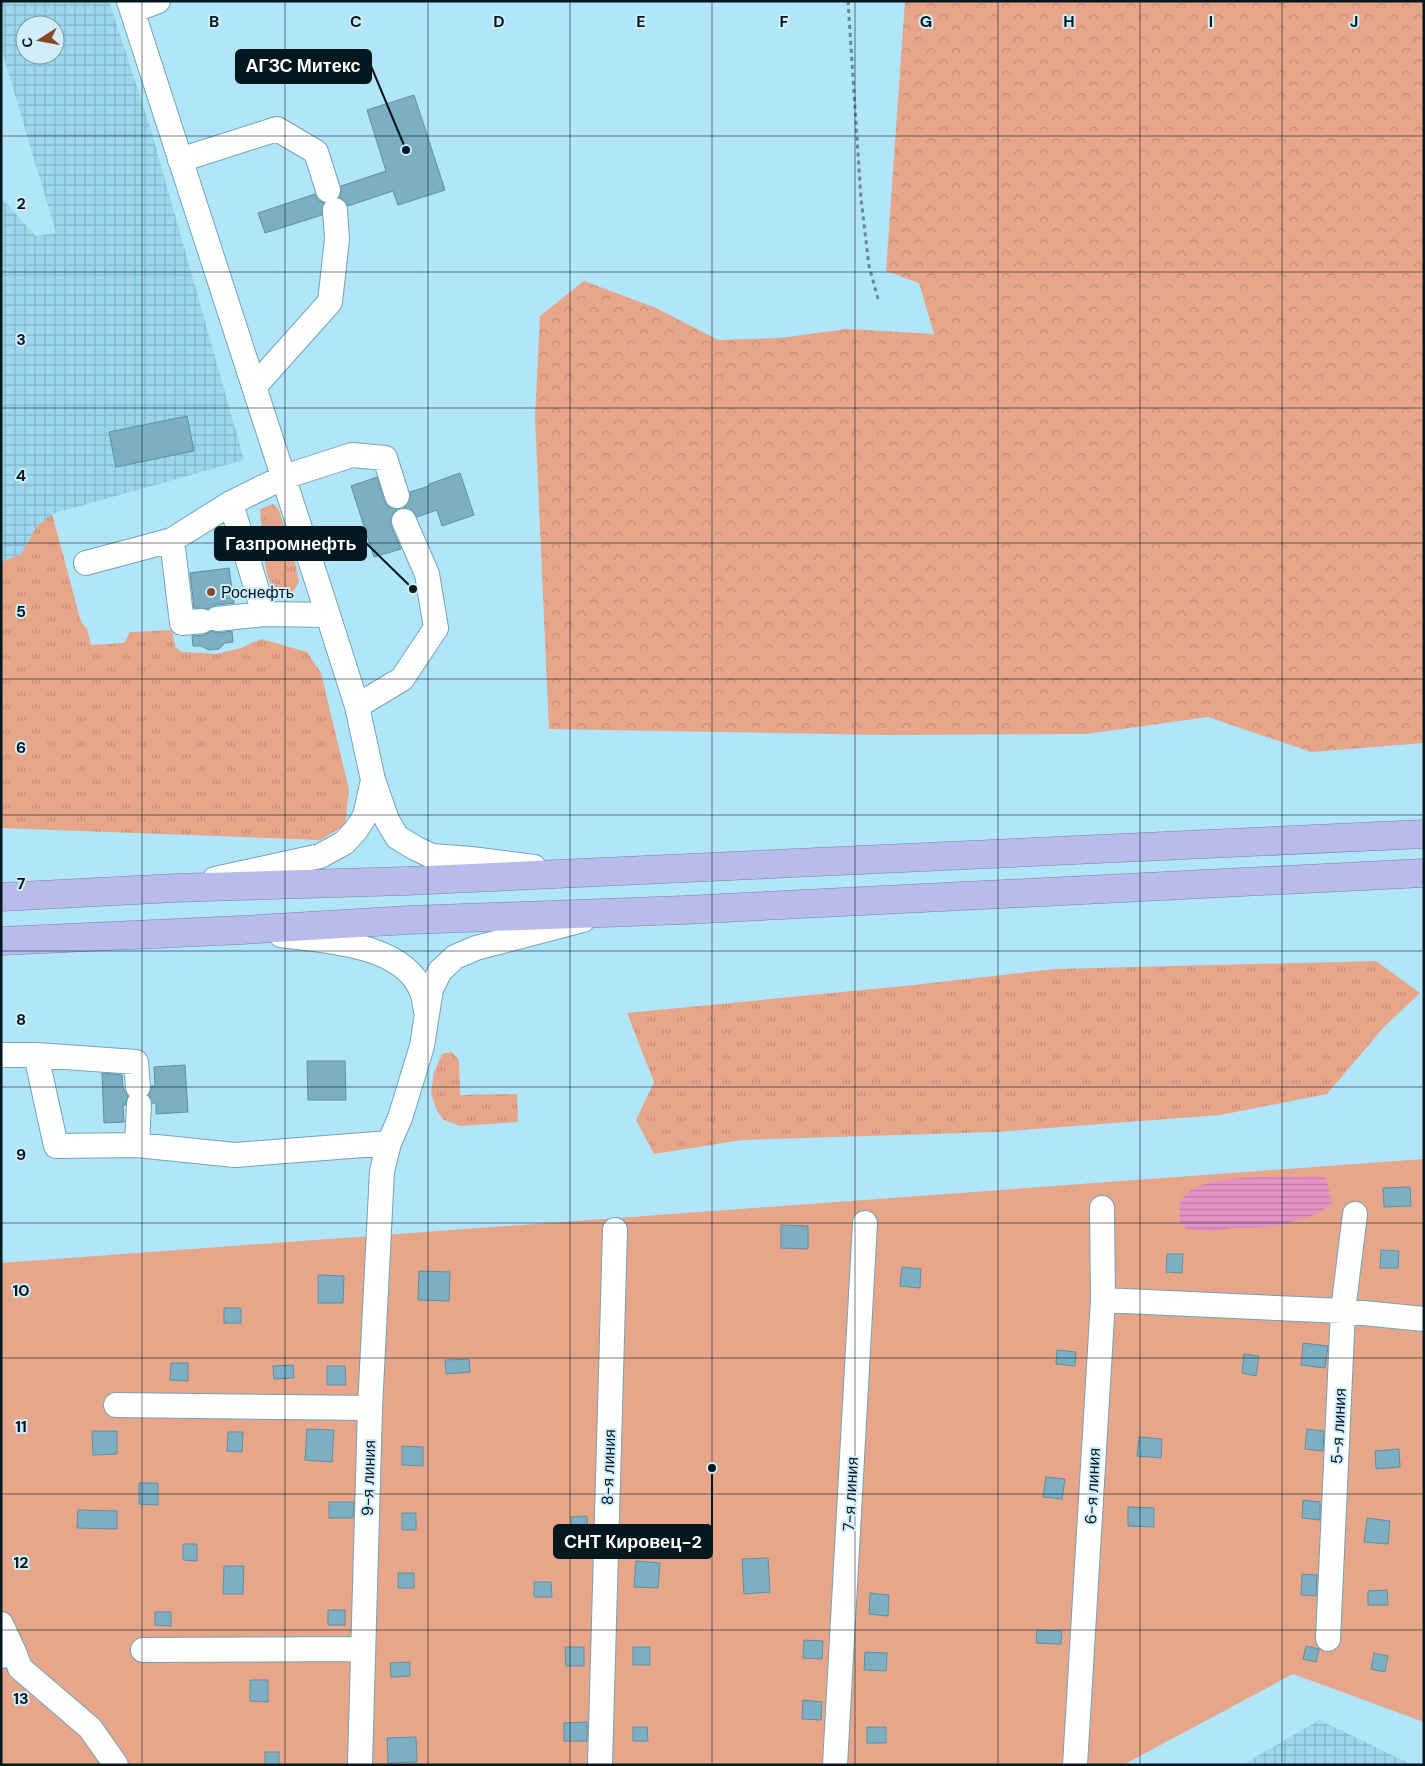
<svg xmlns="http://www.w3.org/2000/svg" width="1425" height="1766" font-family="'DM Sans',sans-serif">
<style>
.industrial{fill:url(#industrial-grid);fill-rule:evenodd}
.grass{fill:url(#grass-tufts)}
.forest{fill:url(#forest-crowns)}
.garden{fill:#e7a58a}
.water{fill:url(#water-rules)}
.building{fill:#7dafc2;stroke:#5e90a2}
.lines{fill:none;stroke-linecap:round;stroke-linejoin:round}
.minor-casing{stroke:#72a4b7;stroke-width:26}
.highway-casing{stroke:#7982a3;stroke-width:29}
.path{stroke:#648998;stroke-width:3;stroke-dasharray:4 4;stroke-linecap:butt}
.minor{stroke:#fff;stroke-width:24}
.highway{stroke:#b9bbeb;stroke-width:28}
.grid{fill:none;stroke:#03171e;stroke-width:1;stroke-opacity:0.55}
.poi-dot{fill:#8d4525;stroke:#d0eefa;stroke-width:2}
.labels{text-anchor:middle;stroke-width:4;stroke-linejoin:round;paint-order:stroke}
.poi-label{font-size:16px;fill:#03171e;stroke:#d0eefa;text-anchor:start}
.street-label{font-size:16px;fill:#03171e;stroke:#d0eefa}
.grid-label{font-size:16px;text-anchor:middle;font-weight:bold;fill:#03171e;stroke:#d0eefa;stroke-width:4;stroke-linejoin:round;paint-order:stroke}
.leader{fill:none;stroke:#03171e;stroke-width:2}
.callout-dot{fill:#03171e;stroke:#d0eefa;stroke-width:2}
.callout{fill:#03171e;stroke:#03171e;stroke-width:2}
.callout-label{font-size:18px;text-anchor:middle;font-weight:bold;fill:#fff}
</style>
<defs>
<pattern id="industrial-grid" width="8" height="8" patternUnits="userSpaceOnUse" patternTransform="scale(1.25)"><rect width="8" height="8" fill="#9cd7ed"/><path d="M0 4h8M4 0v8" fill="none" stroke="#85b8cb"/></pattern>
<pattern id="grass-tufts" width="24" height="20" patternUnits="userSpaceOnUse" patternTransform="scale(1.25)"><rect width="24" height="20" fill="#e7a58a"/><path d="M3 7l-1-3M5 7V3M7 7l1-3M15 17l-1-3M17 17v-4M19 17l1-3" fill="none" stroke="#c48d77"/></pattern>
<pattern id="forest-crowns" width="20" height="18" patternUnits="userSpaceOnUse" patternTransform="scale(1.25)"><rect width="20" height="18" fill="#e7a58a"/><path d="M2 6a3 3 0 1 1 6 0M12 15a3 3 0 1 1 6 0" fill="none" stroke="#c48d77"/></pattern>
<pattern id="water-rules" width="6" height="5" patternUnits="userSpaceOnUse" patternTransform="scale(1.25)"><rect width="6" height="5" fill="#e492c3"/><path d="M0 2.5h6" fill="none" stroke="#c27da7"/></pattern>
</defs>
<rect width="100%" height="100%" fill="#b1e5f9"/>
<path class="industrial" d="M1,1H109L151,130L244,460L52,514L37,526L21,554L1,562V198L36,236L56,233L1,48ZM25,25H55V55H25Z
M1319,1720L1413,1765H1242Z"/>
<path class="grass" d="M273,504L279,510L293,553L299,582L291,595L279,598C262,582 263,532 260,509Z
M52,514L81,622L87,629L91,645L124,643L130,632L172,630L175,647L182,652L217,654L241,648L261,639L307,652L321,673L349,790L345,825L320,840L1,828V562L21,554L37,526Z
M1376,961L1420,993L1384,1027L1327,1094L1220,1115L997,1132L742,1140L654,1154L636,1120L654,1082L627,1013L904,986L1056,969Z
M452,1052L459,1060L460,1095L517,1094L518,1122L460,1126L444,1120L437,1111L431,1094L434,1072L442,1054Z"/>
<path class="forest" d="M905,1H1424V743L1311,752L1208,717L1086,734L885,735L549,729L535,417L540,316L584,281L656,308L718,340L780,338L847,329L934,334L919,283L886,271Z"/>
<path class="garden" d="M1424,1159V1722L1293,1674L1123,1765H1V1263Z"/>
<path class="water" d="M1316,1176L1326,1178L1332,1204L1316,1214L1283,1225L1257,1228H1233L1213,1231L1189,1230L1180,1223C1179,1213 1178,1202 1186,1194C1209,1172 1284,1178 1316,1176Z"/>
<path class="building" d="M414,95L445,190L398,205L393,191L348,206L346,202L339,197L341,192V186L386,171L367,110Z
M315,194L318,200L324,203L322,215L265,233L258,213Z
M187,416L194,451L116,467L109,432Z
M460,473L474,515L442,526L437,510L417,517L412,510L404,508L410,499V492L429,486V484Z
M377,477L384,500L387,506L397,509L393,513L390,520L391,526L401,549L374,557L351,486Z
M229,568L234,603L216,605L208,609L194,608L190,573Z
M211,631L218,633L232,631L233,642L225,643L219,649L209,650L201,646H193L192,636L204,635Z
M307,1061H345L346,1100H308Z
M185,1065L188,1112L156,1114V1103H152L149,1095L152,1086H155L154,1067Z
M102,1073L122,1075L123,1088L128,1096L125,1105H123L124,1122L104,1123Z
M1410,1187L1411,1206L1384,1207L1383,1188Z
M781,1225L808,1226V1249L781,1248Z
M1381,1250L1399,1251L1398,1268H1380Z
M1167,1254H1183L1182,1273L1166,1272Z
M902,1267L921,1269L920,1288L900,1286Z
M419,1271L450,1272L449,1301L418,1300Z
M318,1275L344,1276L343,1303H318Z
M224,1308H241V1323H224Z
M1303,1343L1328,1346L1325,1368L1301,1365Z
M1057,1350L1076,1352L1075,1366L1056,1364Z
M1244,1354L1259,1356L1256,1376L1242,1373Z
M469,1359L470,1372L446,1374L445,1360Z
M171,1363H188V1381L170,1380Z
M293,1365L294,1378L274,1379L273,1366Z
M327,1366H345L346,1385H327Z
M307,1429L334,1430L332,1462L305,1460Z
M1307,1429L1324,1431L1323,1451L1305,1449Z
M92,1431H117V1454L93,1455Z
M228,1432H243L242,1452L227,1451Z
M1139,1437L1162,1439L1161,1458L1137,1456Z
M402,1446L423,1447V1466L402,1465Z
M1399,1449L1400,1467L1376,1469L1375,1451Z
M1046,1477L1065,1479L1062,1499L1043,1497Z
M139,1483H158V1505L139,1504Z
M1303,1500L1320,1502V1520L1302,1518Z
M329,1502H354L353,1518H329Z
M1128,1507L1154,1508V1527L1128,1526Z
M78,1510L117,1511V1529L77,1528Z
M402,1513H416V1530H402Z
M587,1516L588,1532L572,1533L571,1517Z
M1367,1518L1390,1521L1388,1544L1364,1542Z
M183,1544H197V1561L183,1560Z
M768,1558L770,1592L744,1594L742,1559Z
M636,1561L660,1563L658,1588L634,1587Z
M224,1566H244L243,1594H223Z
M398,1573H414V1588H398Z
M1302,1574L1317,1575L1316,1596L1301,1595Z
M534,1582H551L552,1597H534Z
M1387,1590L1388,1605H1368V1591Z
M870,1593L889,1595L888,1616L869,1614Z
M328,1610H345V1625H328Z
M155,1612H171V1626L155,1625Z
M1037,1630L1062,1631L1061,1644L1036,1643Z
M804,1640L823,1641L822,1659L803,1658Z
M1306,1646L1319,1649L1316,1662L1303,1659Z
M565,1647H584V1666H566Z
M633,1647H650V1665H633Z
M865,1652L887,1653L886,1671L864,1670Z
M1374,1653L1388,1656L1385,1672L1371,1669Z
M410,1662V1676L391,1677L390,1663Z
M250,1680H268V1702L250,1701Z
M803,1700L822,1702L821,1720L802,1719Z
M587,1722V1741H564V1723Z
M633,1727H647L648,1741H633Z
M867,1727H886V1743H867Z
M416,1737L417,1762L388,1763L387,1738Z
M265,1752H279V1765H265Z"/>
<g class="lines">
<g class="minor-casing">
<path id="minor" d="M129,1L328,615L357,706L373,780L387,820L397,837L415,848L432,856L471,859L534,867
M132,11L158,1
M180,160L277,129L316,152L328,190
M254,387L330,302L337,239L335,210
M231,503L264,614
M86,563L172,540
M217,619L264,614L328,615
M202,621L182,623L172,540L231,503L284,477L352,455L385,458L397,496
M357,706L402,679L436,628L427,574L404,521
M215,879L320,856L344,843L356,830L365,816L373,780
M281,935C324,941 404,943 422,992C424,998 425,1005 426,1011
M1,1055H36L136,1062L138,1087
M36,1055L56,1146L137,1145L235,1155L389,1143
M137,1145L139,1104
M1103,1300L1343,1311L1424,1319
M116,1405L370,1408
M1,1624L14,1652L1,1656
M1328,1639L1343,1311L1355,1214
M143,1650L363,1649
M14,1652L20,1668L90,1728L116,1765
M360,1765L370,1408L382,1171L389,1143L400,1118L422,1046L431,989L440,971L455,957L476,948L583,920
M600,1765L615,1230
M835,1765L865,1223
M1075,1765L1103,1300L1102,1208"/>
</g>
<g class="highway-casing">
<path id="highway" d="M1,897L175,888L406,881L1424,834
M1,941L242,930L409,920L684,910L1424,873"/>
</g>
<path class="path" d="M848,1L861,199L869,266L878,299"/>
<use href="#minor" class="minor"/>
<use href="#highway" class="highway"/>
</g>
<path class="grid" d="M142,1V1765M285,1V1765M428,1V1765M570,1V1765M712,1V1765M855,1V1765M998,1V1765M1140,1V1765M1282,1V1765M1,136H1424M1,272H1424M1,408H1424M1,543H1424M1,679H1424M1,815H1424M1,951H1424M1,1087H1424M1,1223H1424M1,1358H1424M1,1494H1424M1,1630H1424"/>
<circle class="poi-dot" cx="211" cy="592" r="5"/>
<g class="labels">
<g class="poi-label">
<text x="221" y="598">Роснефть</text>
</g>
<g class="street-label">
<text transform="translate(1338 1426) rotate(-87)" y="6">5-я линия</text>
<text transform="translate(608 1467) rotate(-88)" y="6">8-я линия</text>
<text transform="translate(368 1478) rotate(-88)" y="6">9-я линия</text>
<text transform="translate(1092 1486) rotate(-87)" y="6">6-я линия</text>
<text transform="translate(850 1494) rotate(-87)" y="6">7-я линия</text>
</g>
</g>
<g class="grid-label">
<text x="214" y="27">B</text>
<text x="356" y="27">C</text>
<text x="499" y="27">D</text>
<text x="641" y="27">E</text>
<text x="784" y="27">F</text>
<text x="926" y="27">G</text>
<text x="1069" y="27">H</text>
<text x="1211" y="27">I</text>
<text x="1354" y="27">J</text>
<text x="21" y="209">2</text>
<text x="21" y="345">3</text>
<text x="21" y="481">4</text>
<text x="21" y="617">5</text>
<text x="21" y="753">6</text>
<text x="21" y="889">7</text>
<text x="21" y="1025">8</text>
<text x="21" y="1160">9</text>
<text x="21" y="1296">10</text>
<text x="21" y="1432">11</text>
<text x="21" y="1568">12</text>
<text x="21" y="1704">13</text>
</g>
<path class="leader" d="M406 150L371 66M413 589L366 543M712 1468L712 1542"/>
<g class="callout-dot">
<circle cx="406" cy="150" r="5"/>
<circle cx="413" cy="589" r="5"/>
<circle cx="712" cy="1468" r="5"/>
</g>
<g class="callout">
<rect x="236" y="50" width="135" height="33" rx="5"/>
<rect x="215" y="527" width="151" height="33" rx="5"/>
<rect x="554" y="1525" width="158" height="33" rx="5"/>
</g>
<g class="callout-label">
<text x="303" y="72">АГЗС Митекс</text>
<text x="291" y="550">Газпромнефть</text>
<text x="633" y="1548">СНТ Кировец-2</text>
</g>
<rect width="1425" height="1766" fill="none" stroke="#03171e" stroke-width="5"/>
<g transform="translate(40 40) rotate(259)"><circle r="24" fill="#d0eefa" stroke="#7e98a2"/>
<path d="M0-4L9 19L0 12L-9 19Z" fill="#8d4525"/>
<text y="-8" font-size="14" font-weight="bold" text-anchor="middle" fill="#03171e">С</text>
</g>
</svg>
